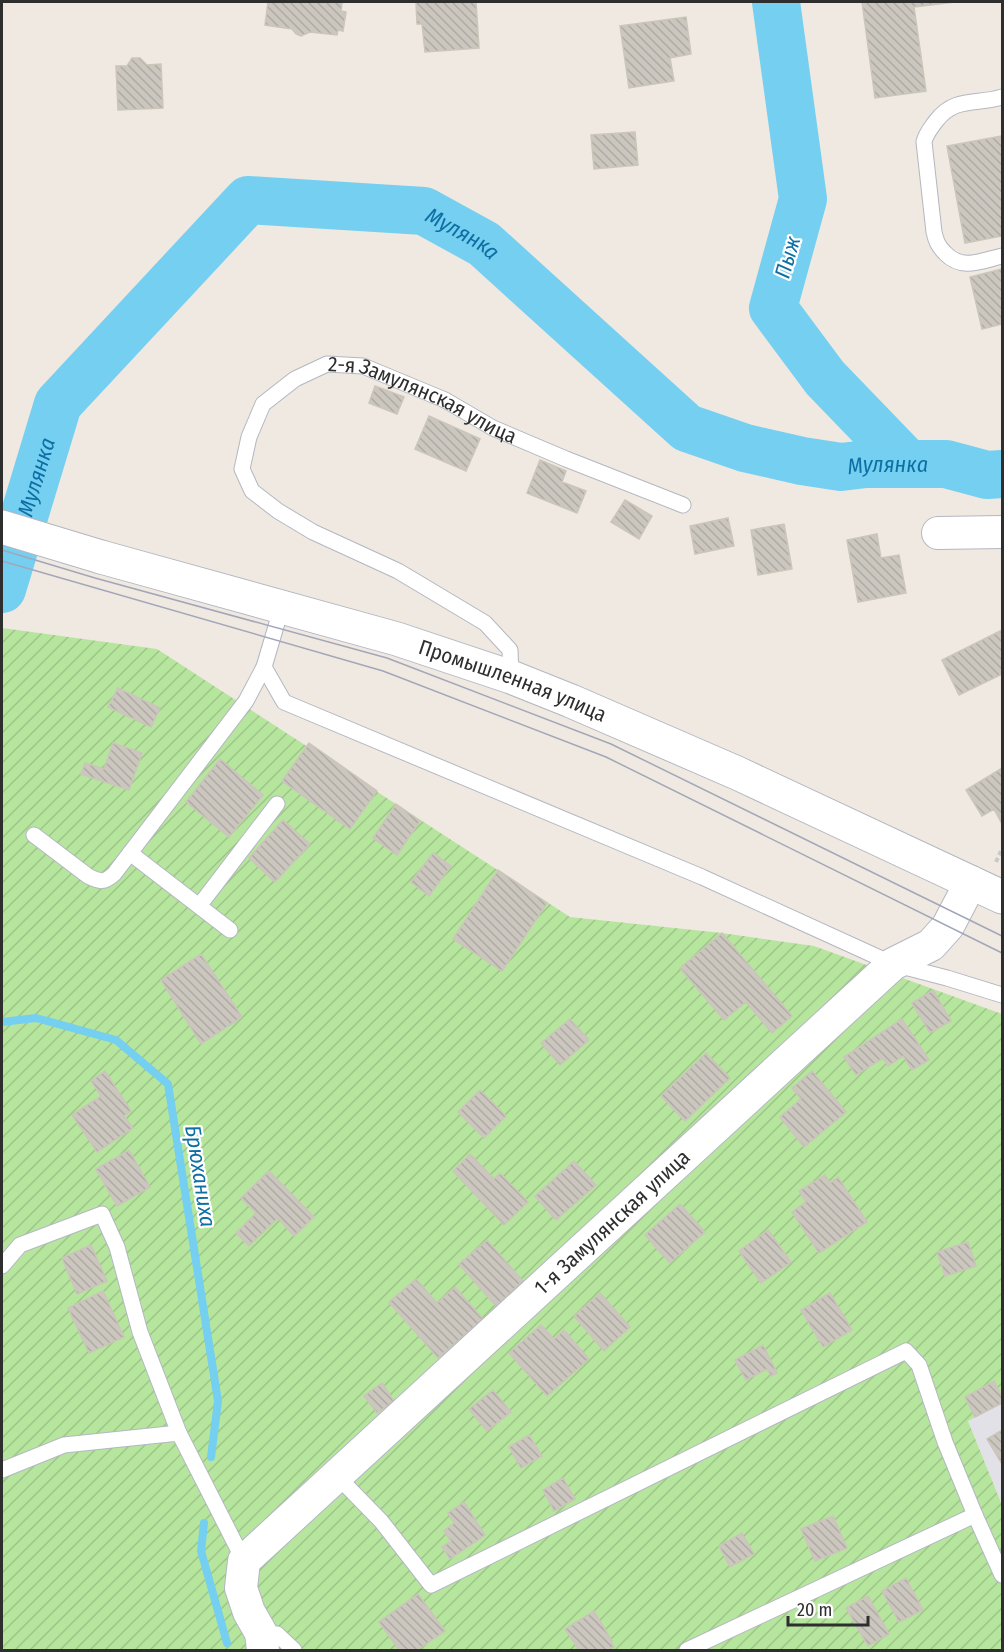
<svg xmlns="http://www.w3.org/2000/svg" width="1004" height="1652" font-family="'Fira Sans Condensed',sans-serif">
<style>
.industrial{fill:#e3e1e8}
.garden{fill:url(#garden-furrows)}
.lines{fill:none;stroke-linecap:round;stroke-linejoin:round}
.stream{stroke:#75cff0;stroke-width:8}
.river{stroke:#75cff0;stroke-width:48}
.building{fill:url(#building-back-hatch);stroke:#cbc5ba;stroke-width:1.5}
.service-casing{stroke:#b4b7c1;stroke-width:17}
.minor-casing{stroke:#b4b7c1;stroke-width:34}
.tertiary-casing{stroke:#b4b7c1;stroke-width:35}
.secondary-casing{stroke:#b4b7c1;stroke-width:35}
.path{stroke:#c9c9c9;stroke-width:4;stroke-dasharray:4.5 3;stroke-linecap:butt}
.service{stroke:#fff;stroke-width:15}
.minor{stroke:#fff;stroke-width:32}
.tertiary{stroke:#fff;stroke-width:33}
.secondary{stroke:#fff;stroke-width:33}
.tram{stroke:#a3a6b8;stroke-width:1.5}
.labels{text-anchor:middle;stroke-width:4.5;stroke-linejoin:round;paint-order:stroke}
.street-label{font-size:21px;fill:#2e2e2e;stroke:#fff}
.water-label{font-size:22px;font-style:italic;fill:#0d6fa3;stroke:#fff}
</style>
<defs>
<pattern id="garden-furrows" width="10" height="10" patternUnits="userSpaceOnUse" patternTransform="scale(1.5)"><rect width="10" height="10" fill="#b6e59e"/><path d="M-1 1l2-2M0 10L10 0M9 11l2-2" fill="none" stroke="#9dc588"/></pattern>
<pattern id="building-back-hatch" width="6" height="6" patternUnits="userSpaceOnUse" patternTransform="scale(1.5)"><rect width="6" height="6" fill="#cbc7bf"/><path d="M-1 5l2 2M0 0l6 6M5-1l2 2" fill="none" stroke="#afaba4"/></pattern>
</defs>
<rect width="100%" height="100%" fill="#efe9e1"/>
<path class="industrial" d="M1002,1403V1505L968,1420Z"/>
<path class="garden" d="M2,628L157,649L570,917L722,933L814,946L1002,1014V1403L968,1421L1002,1505V1650H2Z"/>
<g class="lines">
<path class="stream" d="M2,1022L36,1018L116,1040L168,1084L218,1401L211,1457
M204,1523L201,1551L227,1643"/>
<g class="river">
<path d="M776,2L803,199L773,308L825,378L908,464"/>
<path id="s1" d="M2,589L58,404L248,200L424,211L484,244L687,428L745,448L802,461L841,467L866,464H946L987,475L1002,474"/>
</g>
</g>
<path class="building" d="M268,2H342L341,11L346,12L343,31L338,30L337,35L310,32L301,36L296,34L292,29L265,25Z
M416,2H476L479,48L425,52L422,24H417Z
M862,2H955L914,7L926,91L875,98Z
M686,17L691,54L670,58L674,81L629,88L620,26Z
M132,58H140L147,65L161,64L163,108L118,110L116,66H127Z
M635,132L638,165L594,169L591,135Z
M1002,136V236L965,243L947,146Z
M1002,269V324L982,329L970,277Z
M375,386L404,397L397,414L369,403Z
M429,416L480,439L466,471L415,449Z
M540,460L566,471L562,482L586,491L577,513L527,493Z
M625,500L652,516L639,539L611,522Z
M728,518L734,546L695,554L690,526Z
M784,524L792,569L758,575L751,530Z
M877,534L881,558L899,555L906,593L858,602L847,540Z
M1002,630V674L959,695L942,660Z
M118,688L160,708L151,727L108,707Z
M113,743L142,753L129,790L81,774L85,763L104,769Z
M309,743L377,791L350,829L282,781Z
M220,759L263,795L229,837L186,802Z
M1002,768V824L994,809L982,816L966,790Z
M396,804L420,821L397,855L373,838Z
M283,820L310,844L275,882L249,858Z
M433,853L451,866L429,896L411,882Z
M498,870L547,903L502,971L453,939Z
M722,933L792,1016L772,1033L746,1002L724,1020L680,968Z
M201,954L242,1017L201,1044L161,980Z
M933,990L951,1021L930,1033L912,1003Z
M570,1019L589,1040L560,1065L541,1043Z
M902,1019L929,1060L912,1070L903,1056L888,1066L883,1058L856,1075L844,1057Z
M706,1053L730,1078L685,1121L661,1096Z
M105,1071L131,1111L124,1116L133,1128L97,1152L72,1115L101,1096L91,1081Z
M812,1071L846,1112L804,1147L780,1117L801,1099L792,1088Z
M480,1090L506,1116L484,1138L458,1112Z
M129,1150L150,1187L117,1206L96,1169Z
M470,1154L494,1179L500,1173L528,1202L504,1225L453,1171Z
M574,1161L596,1185L556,1220L535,1196Z
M269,1171L314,1217L294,1236L278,1218L249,1246L236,1233L256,1213L241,1198Z
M825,1175L830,1183L838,1177L867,1222L819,1253L792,1212L806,1202L799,1191Z
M680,1204L705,1232L670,1263L645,1235Z
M768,1230L791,1262L761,1283L739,1251Z
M487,1240L523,1281L496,1306L459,1264Z
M968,1242L976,1266L945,1276L937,1252Z
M91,1245L107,1281L77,1294L62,1258Z
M416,1279L437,1303L455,1287L483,1319L438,1358L389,1302Z
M103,1291L124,1337L89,1353L68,1308Z
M600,1293L630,1327L604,1351L574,1316Z
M830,1293L852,1330L823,1347L801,1310Z
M541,1325L554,1339L564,1330L589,1359L547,1396L509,1353Z
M763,1345L777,1373L771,1376L767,1369L746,1380L735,1360Z
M994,1381L1002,1397V1403L975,1417L965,1397Z
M382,1383L394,1401L377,1413L364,1396Z
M493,1390L511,1412L487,1431L469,1409Z
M1002,1430V1464L987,1439Z
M529,1435L542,1456L521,1468L509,1447Z
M563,1478L575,1499L554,1511L543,1490Z
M464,1502L485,1535L450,1559L442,1547L451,1541L444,1531L454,1523L448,1513Z
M833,1516L847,1548L815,1561L801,1529Z
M742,1533L754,1554L730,1567L719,1546Z
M906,1578L923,1610L899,1622L882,1591Z
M418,1594L445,1631L417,1650H399L379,1622Z
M868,1596L889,1634L868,1646L846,1608Z
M594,1611L612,1641H610L614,1647L608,1650H599L598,1649L596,1650H579L565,1629Z"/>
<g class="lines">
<g class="service-casing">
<g id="service">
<path d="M1002,97C977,105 955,96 936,121C931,128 926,133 924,142L934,232C936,241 938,246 945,253C962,271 981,261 1002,256"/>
<path d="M282,606L264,667L284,702L702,877L893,964L947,978L1002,995"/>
<path id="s2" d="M511,677L510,650L485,623L398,571L313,532L278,511L252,491L242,469L249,437L263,404L295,379L327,364L363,366L445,400L493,428L566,459L683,505"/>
<path d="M34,835L88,876C100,882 104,883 114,874L246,701L264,667"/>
<path d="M130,853L230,930"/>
<path d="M199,906L277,804"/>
<path d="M2,1266L20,1245L102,1214L117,1247L140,1332L179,1433"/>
<path d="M2,1470L64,1445L179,1433L244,1561"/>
<path d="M337,1476L381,1521L431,1585L906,1351L919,1365L945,1442L975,1515L1002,1575"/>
<path d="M261,1633L277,1634L294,1650"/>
<path d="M687,1650L975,1515"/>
</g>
</g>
<g class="minor-casing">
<g id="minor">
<path d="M938,533L1002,532"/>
<path id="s3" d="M263,1650L261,1633L249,1612L241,1588L244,1561L893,964L931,945L948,926L971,882"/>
</g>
</g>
<g class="tertiary-casing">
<path id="tertiary" d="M2,527L101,557"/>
</g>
<g class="secondary-casing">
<g id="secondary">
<path id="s4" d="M101,557L397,639L511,677L571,701L737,773L1002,897"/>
</g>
</g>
<path class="path" d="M996,862L1002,849"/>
<use href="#service" class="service"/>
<use href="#minor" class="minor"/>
<use href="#tertiary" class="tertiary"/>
<use href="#secondary" class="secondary"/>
<path class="tram" d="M2,550L95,578L387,658L611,744L1002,936
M2,561L383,671L606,757L1002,953"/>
</g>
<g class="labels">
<g class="street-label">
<text dy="7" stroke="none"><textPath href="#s2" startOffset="604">2-я Замулянская улица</textPath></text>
<text dy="7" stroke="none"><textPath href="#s4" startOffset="430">Промышленная улица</textPath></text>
<text dy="7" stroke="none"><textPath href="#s3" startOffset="594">1-я Замулянская улица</textPath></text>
</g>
<g class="water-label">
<text dy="8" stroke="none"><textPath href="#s1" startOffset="693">Мулянка</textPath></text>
<text transform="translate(787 257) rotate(-74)" y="8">Пыж</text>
<text dy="8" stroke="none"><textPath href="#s1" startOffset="1197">Мулянка</textPath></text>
<text dy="8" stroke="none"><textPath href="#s1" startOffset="117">Мулянка</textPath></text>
<text transform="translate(201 1176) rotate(81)" y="8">Брюханиха</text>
</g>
</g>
<rect width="1004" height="1652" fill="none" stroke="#2e2e2e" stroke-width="6"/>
<path d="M788 1616v9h80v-9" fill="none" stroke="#2e2e2e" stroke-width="3"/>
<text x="797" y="1616" font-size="18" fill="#2e2e2e" stroke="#ffffff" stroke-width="4.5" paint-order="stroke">20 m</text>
</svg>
